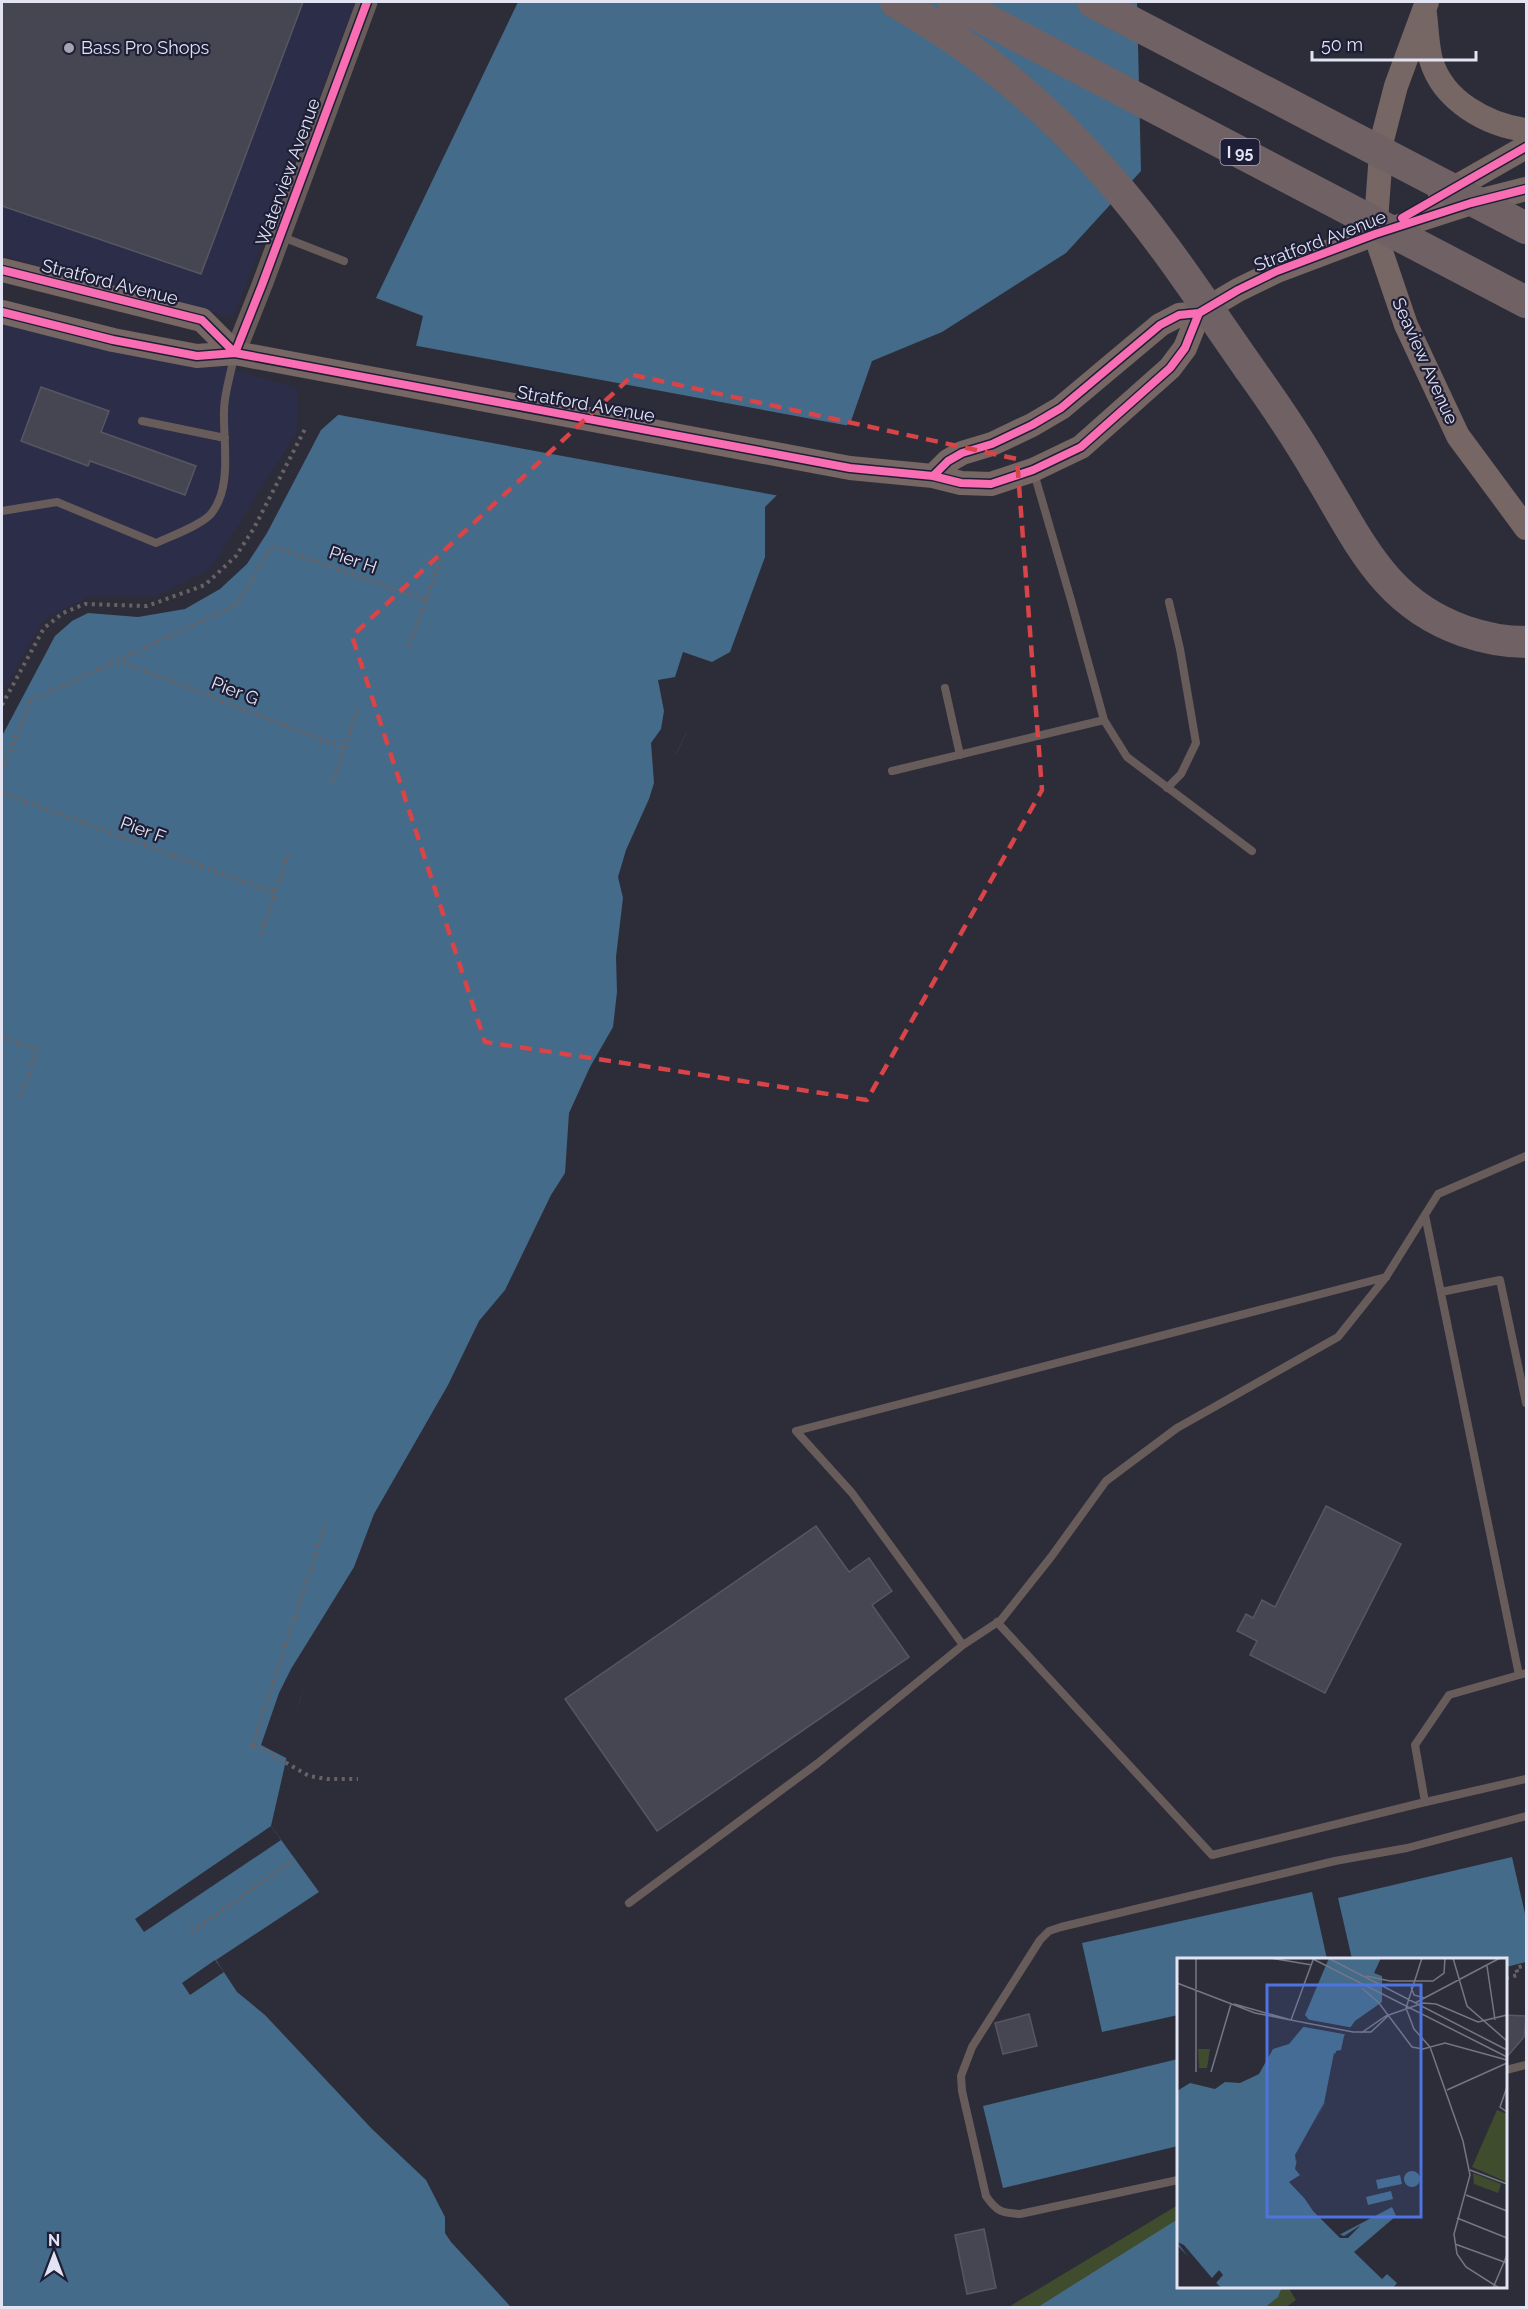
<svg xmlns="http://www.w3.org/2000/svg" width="1528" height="2309" font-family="Raleway,sans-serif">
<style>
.built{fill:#2c2d49}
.green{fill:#3f4c2e}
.water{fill:#446b89}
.pier{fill:#2d2d3a}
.building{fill:#464652;stroke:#565762;stroke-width:1.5}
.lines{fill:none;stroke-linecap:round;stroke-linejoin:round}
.path{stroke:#696264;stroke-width:4;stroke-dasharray:3 4.5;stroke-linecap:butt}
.service{stroke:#685c5b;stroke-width:8}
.tertiary{stroke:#685c5b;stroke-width:21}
.secondary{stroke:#766664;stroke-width:24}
.motorway{stroke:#706264;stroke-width:32}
.motorway-bridge{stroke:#706264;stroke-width:32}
.cycleway-casing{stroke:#1e1e36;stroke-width:11}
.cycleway{stroke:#f96db3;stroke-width:8}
.marked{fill:none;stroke:#d84447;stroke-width:4.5;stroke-dasharray:12 8;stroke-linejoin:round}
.poi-dot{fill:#a3a4b3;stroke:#1e1e36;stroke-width:2}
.labels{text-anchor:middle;stroke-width:4.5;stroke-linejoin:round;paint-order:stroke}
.shield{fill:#1e1e36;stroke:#a7a9bb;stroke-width:1.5}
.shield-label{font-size:16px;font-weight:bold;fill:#e2e4f4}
.poi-label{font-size:18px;fill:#e2e4f4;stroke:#1e1e36;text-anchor:start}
.street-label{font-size:18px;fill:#e2e4f4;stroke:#1e1e36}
.inset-river{fill:none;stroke:#446b89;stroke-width:3}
.inset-road{fill:none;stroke:#757684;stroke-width:1.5}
.view{fill:#4e74df;fill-opacity:0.15;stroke:#4e74df;stroke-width:3}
.inset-edge{fill:none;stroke:#e2e4f4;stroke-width:3}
</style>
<rect width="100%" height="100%" fill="#2d2d3a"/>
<path class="built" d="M2,2H356L233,318L2,255Z
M2,304L297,388L298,430L211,568L155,596H90L43,620L2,694Z"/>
<path class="green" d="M1178,2205V2238L1069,2307L1007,2308Z
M1259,2287H1288L1296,2300L1286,2307L1224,2308Z"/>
<path class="water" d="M518,2H1137L1141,171L1066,253L942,332L872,361L851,421L765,507V557L730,652L712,662L683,652L675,677L687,732L676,754L626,902L625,1011L582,1106L566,1159L570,1176L482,1356L301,1695L271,1826L319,1892L216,1960L237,1992L265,2015L372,2129L393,2126L460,2224L544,2307L2,2308V736L55,636L72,621L88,613L138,617L185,609L220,589L247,564L267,533L321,430L416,346L423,316L376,298Z
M1512,1857L1526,1918V1962L1506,1967V1960L1352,1959L1338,1898Z
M1312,1892L1327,1959L1178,1960V2015L1102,2032L1082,1943Z
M1178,2059V2146L1003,2188L983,2106Z
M1178,2219V2286L1282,2287L1278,2297L1264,2308L1038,2307Z"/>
<path class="pier" d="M412,345L850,426L780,496L334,414Z
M675,677L678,678L685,702L696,721L687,732L676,754L677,763L629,903L628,1011L615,1054L585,1107L570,1159L573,1177L484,1357L318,1669L301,1695L288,1759L261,1745L279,1693L291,1669L354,1567L374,1514L448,1385L479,1321L505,1290L551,1195L565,1173L569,1113L590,1067L613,1027L617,992L616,957L623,898L618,877L626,850L649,799L654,783L651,743L661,729L664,711L658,680Z
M271,1826L281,1840L144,1932L135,1919Z
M215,1960L224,1972L190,1995L182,1983Z
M393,2123L462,2195L463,2223L547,2308L511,2307L451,2242L445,2233V2217L426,2180L372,2129L377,2125Z"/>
<path class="building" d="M2,2H303L201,274L2,206Z
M41,387L109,411L101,432L196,466L185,495L90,461L88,466L21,441Z
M1326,1506L1401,1544L1325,1693L1250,1655L1257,1641L1237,1631L1246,1614L1253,1618L1262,1600L1275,1607Z
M816,1526L849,1572L869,1558L892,1591L872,1605L909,1657L657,1831L565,1699Z
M1029,2014L1037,2046L1003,2054L995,2023Z
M1506,2015L1526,2016L1524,2037L1506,2058Z
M984,2229L996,2288L967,2294L955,2235Z"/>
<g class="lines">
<path class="path" d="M409,646L442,555
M116,660L344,748
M2,705L44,628L63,613L85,604L147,606L205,585L236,556L254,528L305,429
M2,773L30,701L238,604L272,546L426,600
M332,784L358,708
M3,793L275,893
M261,934L290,849
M2,1037L37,1050L21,1096
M253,1744L309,1776L327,1779H358
M252,1747L326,1522
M191,1932L295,1859
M1506,1978L1518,1975L1516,1968L1526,1965"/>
<path class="service" d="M280,236L344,261
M142,421L225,438
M1034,473L1071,600L1104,720L1127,757L1252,851
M2,511L57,502L156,543C171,536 199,526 210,515C233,489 223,442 224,411C224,393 231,374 234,356
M945,688L960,755
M892,771L1104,720
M1167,788L1181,774L1196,743L1180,649L1169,602
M1425,1215L1519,1675L1526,1673
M1386,1277L796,1431L852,1493L963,1645L1001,1620L1051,1557L1106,1481L1177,1428L1338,1337L1386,1277L1438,1194L1526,1156
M1441,1292L1500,1280L1526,1403
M997,1622L1212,1855L1417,1804L1526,1779
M1425,1802L1415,1745L1449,1695L1519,1675
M629,1903L818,1763L963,1645
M1506,2070L1526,2065
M1178,2180L1020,2214C1002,2213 997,2212 986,2196L962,2091L961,2076L972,2047L1040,1940L1049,1931L1061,1927L1335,1861L1407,1848L1526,1816"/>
<path class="tertiary" d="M235,353L262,285L367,2"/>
<path class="secondary" d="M1427,2L1396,86L1382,140L1375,234L1406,325L1458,436L1526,528
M1425,14C1427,29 1427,45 1431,60C1443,101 1487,125 1526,130
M1440,196L1526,147
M2,270L202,320L235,353
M2,312L113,340L197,356L235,353L850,468L933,476L961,483L991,484L1033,470L1081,447L1170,368L1185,348L1199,313
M933,476L948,461L962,453L992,444L1032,425L1061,408L1160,325L1179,315L1199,313L1238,290L1277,271L1375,234L1471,203L1526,189"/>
<path class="motorway" d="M1249,368C1274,403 1298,438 1319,475C1360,542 1384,603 1464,631C1484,638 1505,642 1526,642"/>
<path class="motorway-bridge" d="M896,2C977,48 1048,108 1109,178C1161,237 1204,304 1249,368
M953,2L1526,302
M1093,2L1526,228"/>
<g class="cycleway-casing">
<path id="cycleway" d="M1402,218L1526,147
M2,270L202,320L235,353
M2,312L113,340L197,356L235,353L850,468L933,476L961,483L991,484L1033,470L1081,447L1170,368L1185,348L1199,313
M235,353L262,285L367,2
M933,476L948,461L962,453L992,444L1032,425L1061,408L1160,325L1179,315L1199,313L1238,290L1277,271L1375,234L1471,203L1526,189"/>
</g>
<use href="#cycleway" class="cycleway"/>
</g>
<path class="marked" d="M633,375L1017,459L1042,790L867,1100L485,1042L352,636Z"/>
<circle class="poi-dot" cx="69" cy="48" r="6"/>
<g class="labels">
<rect class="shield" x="1220.5" y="139" width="39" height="26" rx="4.5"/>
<g class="shield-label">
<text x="1240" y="158">I 95</text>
</g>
<g class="poi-label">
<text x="81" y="54">Bass Pro Shops</text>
</g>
<g class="street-label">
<text transform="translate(288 172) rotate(-70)" y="6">Waterview Avenue</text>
<text transform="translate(1320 241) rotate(-21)" y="6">Stratford Avenue</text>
<text transform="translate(110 282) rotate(14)" y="6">Stratford Avenue</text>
<text transform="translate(1425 361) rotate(66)" y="6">Seaview Avenue</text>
<text transform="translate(586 404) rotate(10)" y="6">Stratford Avenue</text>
<text transform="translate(353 560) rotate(19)" y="6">Pier H</text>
<text transform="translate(235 691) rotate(21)" y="6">Pier G</text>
<text transform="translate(143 830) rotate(20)" y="6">Pier F</text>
</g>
</g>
<g transform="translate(1177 1958)">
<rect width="330" height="330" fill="#2d2d3a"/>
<path d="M21,91H33L30,110H22ZM320,152L330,156V224L295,209ZM296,215L324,226L321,235L297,226Z" fill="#3f4c2e"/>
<path d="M152,0H204L197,15L205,18V44L178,63L167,78L164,92L159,93L148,145L121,197L118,211L123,217L112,224L162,277L215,249L219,258L177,294L205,321L210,316L220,325L216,330H40L39,322H34L0,287V133L13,125L38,131L48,124L63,125L82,116L96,91L112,86L132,62L128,57ZM227 221a8 8 0 1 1 16 0a8 8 0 1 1-16 0ZM223,217L225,226L201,231L199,222ZM214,233L216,241L191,247L189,239Z" fill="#446b89"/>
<path d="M128,61L177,70L176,73L172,77L122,68ZM157,95L161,98L153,134L119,204L118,197L147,145ZM131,240L162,276L167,278L184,267L171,280H163L136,253L128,241ZM0,284L7,287L35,320L42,312L46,317L39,325L45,330L35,327L37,322L30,324Z" fill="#2d2d3a"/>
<path class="inset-river" d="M0,215L39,244L118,330"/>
<path class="inset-road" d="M93,0L135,7M134,0L330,99M151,0L330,92M245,0L229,50L237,71L253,89M276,0L290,48L330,83M310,8L318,62M189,18L213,23H256L267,15L268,0M0,25L78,55L176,74H194L211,58M234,29L237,37L247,40M185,30L202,45L235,89L246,91L268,85L330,102M19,31V0M19,33V114M238,45L323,0M57,46L114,62M114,62L136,2M184,75L209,58L246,45L259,46L301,64L330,57M253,89L286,183L293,217L277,276L280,296L289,309L322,330M34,114L54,46M330,129L323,149L330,154M270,132L330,105M293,212L330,226M289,237L330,253M280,260L330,280M278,286L330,305M316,330L330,297"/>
<path class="view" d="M90,27H244V259H90Z"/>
<rect width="330" height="330" class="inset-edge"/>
</g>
<rect width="1528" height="2309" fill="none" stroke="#e2e4f4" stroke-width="6"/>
<g transform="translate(54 2255)" stroke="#1e1e36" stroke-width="4.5" paint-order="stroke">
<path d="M0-4.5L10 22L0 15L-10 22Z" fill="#e2e4f4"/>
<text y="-9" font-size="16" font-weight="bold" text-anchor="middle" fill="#e2e4f4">N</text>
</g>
<path d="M1312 51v9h164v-9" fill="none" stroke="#e2e4f4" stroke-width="3"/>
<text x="1321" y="51" font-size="18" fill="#e2e4f4" stroke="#1e1e36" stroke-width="4.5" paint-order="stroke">50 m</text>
</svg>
